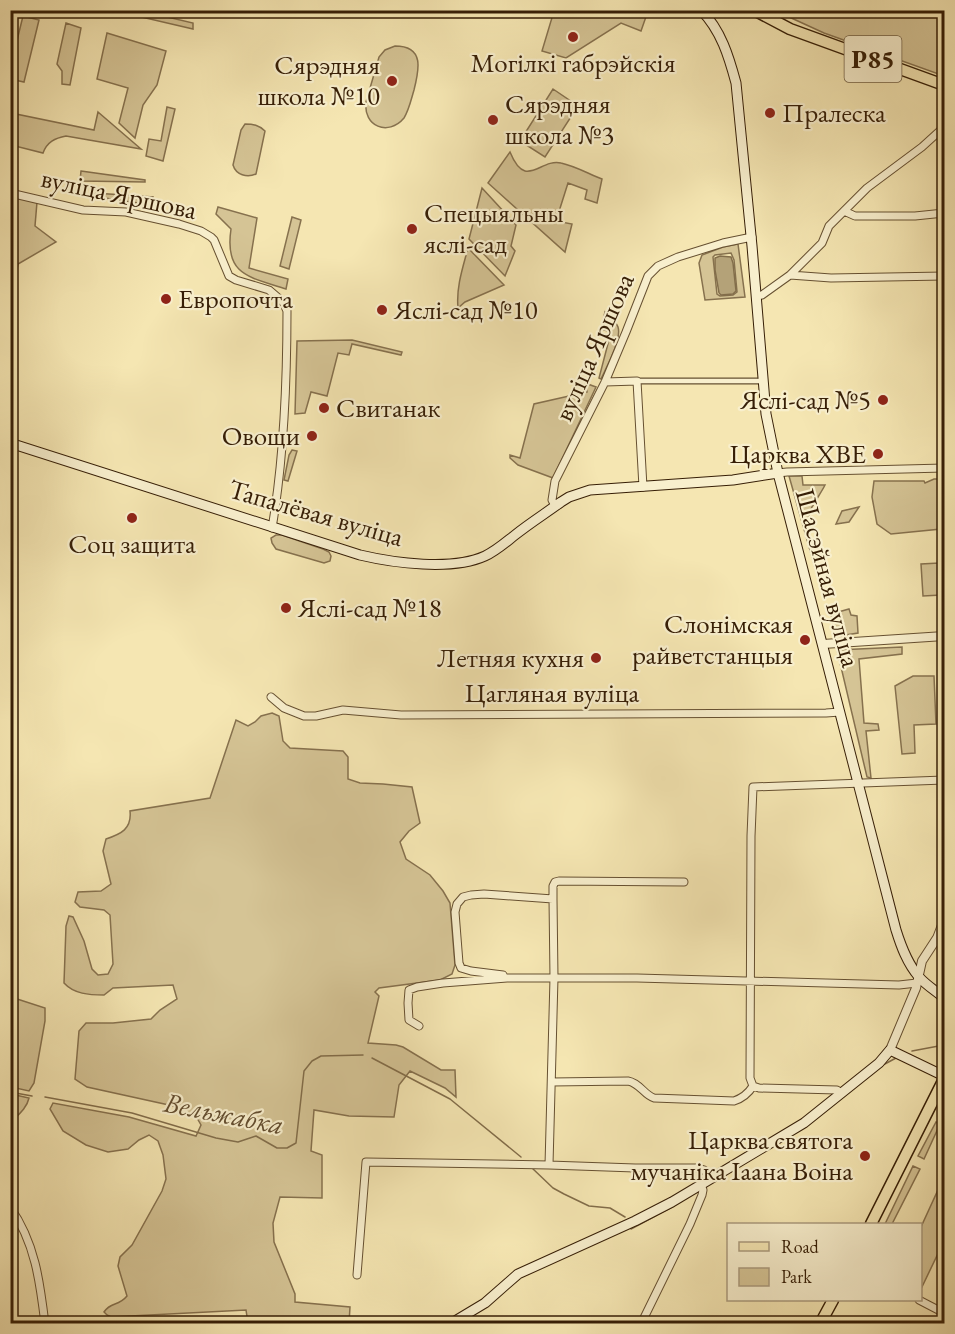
<svg xmlns="http://www.w3.org/2000/svg" width="955" height="1334" font-family="'EB Garamond',serif">
<style>
.green{fill:#d5c495;stroke:#86714e;stroke-width:1.5;fill-rule:evenodd}
.water{fill:#b4a278;stroke:#826d4a;stroke-width:1.5}
.lines{fill:none;stroke-linecap:round;stroke-linejoin:round}
.stream{stroke:#826d4a;stroke-width:1.5}
.pedestrian-casing{stroke:#665031;stroke-width:7}
.minor-casing{stroke:#665031;stroke-width:9}
.tertiary-casing{stroke:#665031;stroke-width:10}
.secondary-casing{stroke:#361e06;stroke-width:11}
.primary-casing{stroke:#361e06;stroke-width:13}
.trunk-casing{stroke:#361e06;stroke-width:13}
.pedestrian{stroke:#f8efcd;stroke-width:4.5}
.minor{stroke:#f8efcd;stroke-width:7}
.tertiary{stroke:#f8efcd;stroke-width:8}
.secondary{stroke:#f8efcd;stroke-width:9}
.primary{stroke:#f5e6b2;stroke-width:10}
.trunk{stroke:#f5e6b2;stroke-width:10}
.poi-dot{fill:#8f2418;stroke:#f8efcd;stroke-width:2}
.labels{text-anchor:middle;stroke-width:4.5;stroke-linejoin:round;paint-order:stroke}
.shield{fill:#f8efcd;stroke:#705d42;stroke-width:1.5}
.shield-label{font-size:26px;font-weight:bold;fill:#361e06}
.poi-label{font-size:27px;fill:#361e06;stroke:#f8efcd;text-anchor:end}
.street-label{font-size:27px;fill:#361e06;stroke:#f8efcd}
.water-label{font-size:28px;font-style:italic;fill:#624c2e;stroke:#f8efcd}
</style>
<rect width="100%" height="100%" fill="#f5e6b2"/>
<filter id="stains"><feTurbulence type="fractalNoise" baseFrequency=".00333" numOctaves="4"/><feColorMatrix values="0 0 0 0 .2 0 0 0 0 .09 0 0 0 0 .02 0 0 0 .5 -.17"/></filter>
<radialGradient id="worn" r=".72"><stop offset=".6" stop-color="#630" stop-opacity="0"/><stop offset="1" stop-color="#630" stop-opacity=".3"/></radialGradient>
<path class="green" d="M124,11H142L193,23V29L124,13Z
M554,11V10L648,11L641,31L621,23L566,58L542,51Z
M776,11H944V76L824,33Z
M23,16L39,20L24,82L10,79L11,65Z
M66,23L81,28L70,85L62,84V71L57,64Z
M107,33L166,51L157,85L143,105L135,138L119,123L128,88L97,79Z
M395,46C425,46 419,70 414,90C411,100 409,110 404,118C388,137 363,126 366,102L379,57L385,50Z
M553,89L578,106L545,157L520,141Z
M167,107L175,109L163,161L146,156L149,139L161,141Z
M98,112L141,149L66,136C55,138 47,142 43,153L11,145V113L94,130Z
M245,124C253,124 259,125 265,131L256,174C247,178 236,175 233,165L241,130Z
M510,152C526,191 540,158 561,163C575,166 589,174 602,179L597,203L585,199L587,190L568,183L556,221L572,224L565,252L488,183Z
M81,171L145,180V182L80,181Z
M482,188L516,225L511,246L515,251L505,276L469,239Z
M94,193L153,197L151,205L98,197Z
M11,196L37,202L35,226L56,242L18,264L11,298Z
M218,207L257,218L249,268L288,279L286,289C250,277 224,276 231,229L216,214Z
M292,217L301,220L289,269L280,266Z
M738,244L745,297L705,300L699,263L702,255L723,247ZM731,253L734,260L737,292L733,295L720,296L717,294L713,257L715,255Z
M468,248L504,285L465,302L458,308C456,287 463,267 468,248Z
M605,312C609,316 616,321 618,327C622,339 606,368 601,379L599,378L611,332L601,329Z
M352,340L402,352L401,355L352,344L349,355L338,353L327,396L311,392L305,413L295,414L297,341Z
M585,383L596,387L553,478L518,465L510,458V455L520,458L534,404L587,392Z
M292,450L297,451L288,481L284,480L289,455Z
M789,476H802L803,485H825C821,493 815,501 811,509C803,530 813,554 818,574L817,575Z
M934,479H942L941,529L891,534L877,524L872,497L874,481H924L925,483Z
M859,507L849,522L836,524L842,511Z
M276,535H282L323,549L329,552L331,556L330,561L324,563L276,549L272,543L271,538Z
M939,563L941,595L923,596L921,564Z
M849,609L851,615L857,616L858,633L839,636L834,630L831,614Z
M902,647V654L859,659L864,723L878,724L879,730L866,731L871,778L867,777L837,650Z
M913,676H934L936,724L914,725L915,753L902,754L895,686Z
M272,713L279,716L283,741L290,748L343,751L348,757V779L360,783L383,784L412,787L420,823L409,831L400,842L406,859L430,875L443,891L450,903L455,965L452,974L440,980L379,988L375,992L379,996L368,1043L396,1045L403,1047L441,1070H455L456,1097L445,1088L410,1071L399,1085L394,1117L349,1116L314,1110L311,1151L322,1155V1198L280,1197L273,1223L274,1242L295,1294V1302L350,1307L349,1323H248L246,1310L111,1317L107,1315L104,1312C111,1301 118,1307 127,1296L118,1266L120,1257L132,1245L162,1191L166,1179L163,1155L158,1141L149,1135L139,1140L128,1149L108,1152L86,1145L63,1131L50,1109L53,1103L129,1117L196,1136L201,1125L197,1118L178,1107L87,1087L75,1079L79,1031L86,1023H113L151,1019L160,1010L177,999L173,985L113,988L104,995C89,995 74,994 64,983L66,926L69,916L73,917L84,941L92,969L98,975L108,974L113,964L110,915L104,910L80,907L75,902L78,892L101,891L111,884L103,851L106,839C121,834 132,829 130,811L210,798L236,720L248,726L255,722L261,716Z
M11,997L45,1008V1021L34,1083L29,1091L11,1087Z
M11,1094L29,1098C27,1108 18,1115 11,1122Z
M936,1122L940,1124L924,1159L918,1156Z
M913,1166L920,1169L892,1224H885Z
M943,1179L944,1181V1241L921,1289V1227Z"/>
<path class="water" d="M720,256L731,257L733,263L736,291L733,294L721,295L719,293L715,270V258Z"/>
<g class="lines">
<path class="stream" d="M912,1051L944,1045
M372,1058L450,1099L521,1157
M883,1065L896,1058
M10,1092L32,1096
M45,1097L132,1113L216,1138L238,1142L256,1136L277,1148H287L296,1143L304,1071L312,1061L321,1056L363,1055
M532,1168L553,1188L564,1194L589,1206L610,1208L625,1217
M631,1229L674,1206"/>
<g class="pedestrian-casing">
<path id="pedestrian" d="M637,381H763"/>
</g>
<g class="minor-casing">
<path id="minor" d="M10,193L83,210L126,212L179,224L201,231L211,237L214,240L229,276L236,280L269,290L283,302L287,311C287,382 284,458 272,528
M844,211L855,216H915L944,213
M790,275L822,243L829,226L867,188L922,147L944,127
M756,296L762,295L790,275L831,278L944,276
M605,382L637,381L643,487
M778,473L787,472L944,468
M555,506L552,500L555,481L605,382L626,332L648,276L658,266L678,257L723,243L752,237
M271,697L284,708L304,716H316L343,710L401,715L826,713L840,712
M553,899V886L555,882L559,881L684,882
M503,975L471,971L461,968L459,963L455,912L457,904L463,897L471,895L484,894L553,899L554,978L549,1165
M419,1026L409,1020L408,1003L409,990L417,987L443,983L507,978H637L899,985L917,983
M552,1082L628,1081C640,1083 644,1095 654,1098L734,1101C743,1098 748,1094 753,1086
M842,1093L837,1090L759,1088L753,1086L750,1078L751,836L753,787L944,780
M10,1207C35,1242 40,1282 45,1324
M357,1275L366,1162L549,1165L635,1168H698L704,1170L712,1177
M919,1300L944,1313
M641,1324L690,1224L702,1195L703,1190L701,1184"/>
</g>
<g class="tertiary-casing">
<path id="tertiary" d="M823,644L944,636
M936,941L944,920
M890,1050L916,988L922,961L937,938"/>
</g>
<g class="secondary-casing">
<path id="secondary" d="M701,10C721,30 729,57 736,83L752,246L766,414L778,473L896,930C901,946 907,963 919,977C926,985 936,991 944,998
M10,443L360,555C394,563 452,571 485,556C496,551 506,542 515,535C530,523 546,513 561,502L569,497L590,490L733,480L778,473
M450,1324L485,1303L518,1274L635,1221L672,1202L804,1123L879,1063L890,1050L944,1076"/>
</g>
<g class="primary-casing">
<path id="primary" d="M754,10L790,29L944,85"/>
</g>
<g class="trunk-casing">
<path id="trunk" d="M871,1224L944,1079
M820,1324L833,1300"/>
</g>
<use href="#pedestrian" class="pedestrian"/>
<use href="#minor" class="minor"/>
<use href="#tertiary" class="tertiary"/>
<use href="#secondary" class="secondary"/>
<use href="#primary" class="primary"/>
<use href="#trunk" class="trunk"/>
</g>
<g class="poi-dot">
<circle cx="573" cy="37" r="6"/>
<circle cx="392" cy="81" r="6"/>
<circle cx="770" cy="113" r="6"/>
<circle cx="493" cy="120" r="6"/>
<circle cx="412" cy="229" r="6"/>
<circle cx="166" cy="299" r="6"/>
<circle cx="382" cy="310" r="6"/>
<circle cx="883" cy="400" r="6"/>
<circle cx="324" cy="408" r="6"/>
<circle cx="312" cy="436" r="6"/>
<circle cx="878" cy="454" r="6"/>
<circle cx="132" cy="518" r="6"/>
<circle cx="286" cy="608" r="6"/>
<circle cx="805" cy="640" r="6"/>
<circle cx="596" cy="658" r="6"/>
<circle cx="865" cy="1156" r="6"/>
</g>
<g class="labels">
<rect class="shield" x="844.5" y="36" width="57" height="46" rx="4.5"/>
<g class="shield-label">
<text x="873" y="68">Р85</text>
</g>
<g class="poi-label">
<text x="573" y="72" text-anchor="middle">Могілкі габрэйскія</text>
<text x="380" y="74">Сярэдняя<tspan x="380" dy="31">школа №10</tspan></text>
<text x="505" y="113" text-anchor="start">Сярэдняя<tspan x="505" dy="31">школа №3</tspan></text>
<text x="782" y="122" text-anchor="start">Пралеска</text>
<text x="424" y="222" text-anchor="start">Спецыяльны<tspan x="424" dy="31">яслі-сад</tspan></text>
<text x="178" y="308" text-anchor="start">Европочта</text>
<text x="394" y="319" text-anchor="start">Яслі-сад №10</text>
<text x="871" y="409">Яслі-сад №5</text>
<text x="336" y="417" text-anchor="start">Свитанак</text>
<text x="300" y="445">Овощи</text>
<text x="866" y="463">Царква ХВЕ</text>
<text x="132" y="553" text-anchor="middle">Соц защита</text>
<text x="298" y="617" text-anchor="start">Яслі-сад №18</text>
<text x="793" y="633">Слонімская<tspan x="793" dy="31">райветстанцыя</tspan></text>
<text x="584" y="667">Летняя кухня</text>
<text x="853" y="1149">Царква святога<tspan x="853" dy="31">мучаніка Іаана Воіна</tspan></text>
</g>
<g class="street-label">
<text transform="translate(119 194) rotate(12)" y="9">вуліца Яршова</text>
<text transform="translate(594 347) rotate(-66)" y="9">вуліца Яршова</text>
<text transform="translate(316 513) rotate(16)" y="9">Тапалёвая вуліца</text>
<text transform="translate(828 578) rotate(75)" y="9">Шасэйная вуліца</text>
<text x="552" y="702">Цагляная вуліца</text>
</g>
<g class="water-label">
<text transform="translate(224 1113) rotate(11)" y="10">Вельжабка</text>
</g>
</g>
<rect width="955" height="1334" fill="none" stroke="#f5e6b2" stroke-width="36"/>
<rect x="12" y="12" width="931" height="1310" fill="none" stroke="#361e06" stroke-width="3"/>
<rect x="18" y="18" width="919" height="1298" fill="none" stroke="#361e06" stroke-width="1.5"/>
<rect x="727" y="1223" width="195" height="78" fill="#f8efcd" stroke="#aa9b7d" stroke-width="1.5"/>
<rect x="739" y="1242" width="30" height="9" fill="#f5e6b2" stroke="#aa9b7d" stroke-width="1.5"/>
<text x="781" y="1253" font-size="18" fill="#361e06">Road</text>
<rect x="739" y="1268" width="30" height="18" fill="#d5c495" stroke="#aa9b7d" stroke-width="1.5"/>
<text x="781" y="1283" font-size="18" fill="#361e06">Park</text>
<rect width="100%" height="100%" filter="url(#stains)"/>
<rect width="100%" height="100%" fill="url(#worn)"/>
</svg>
